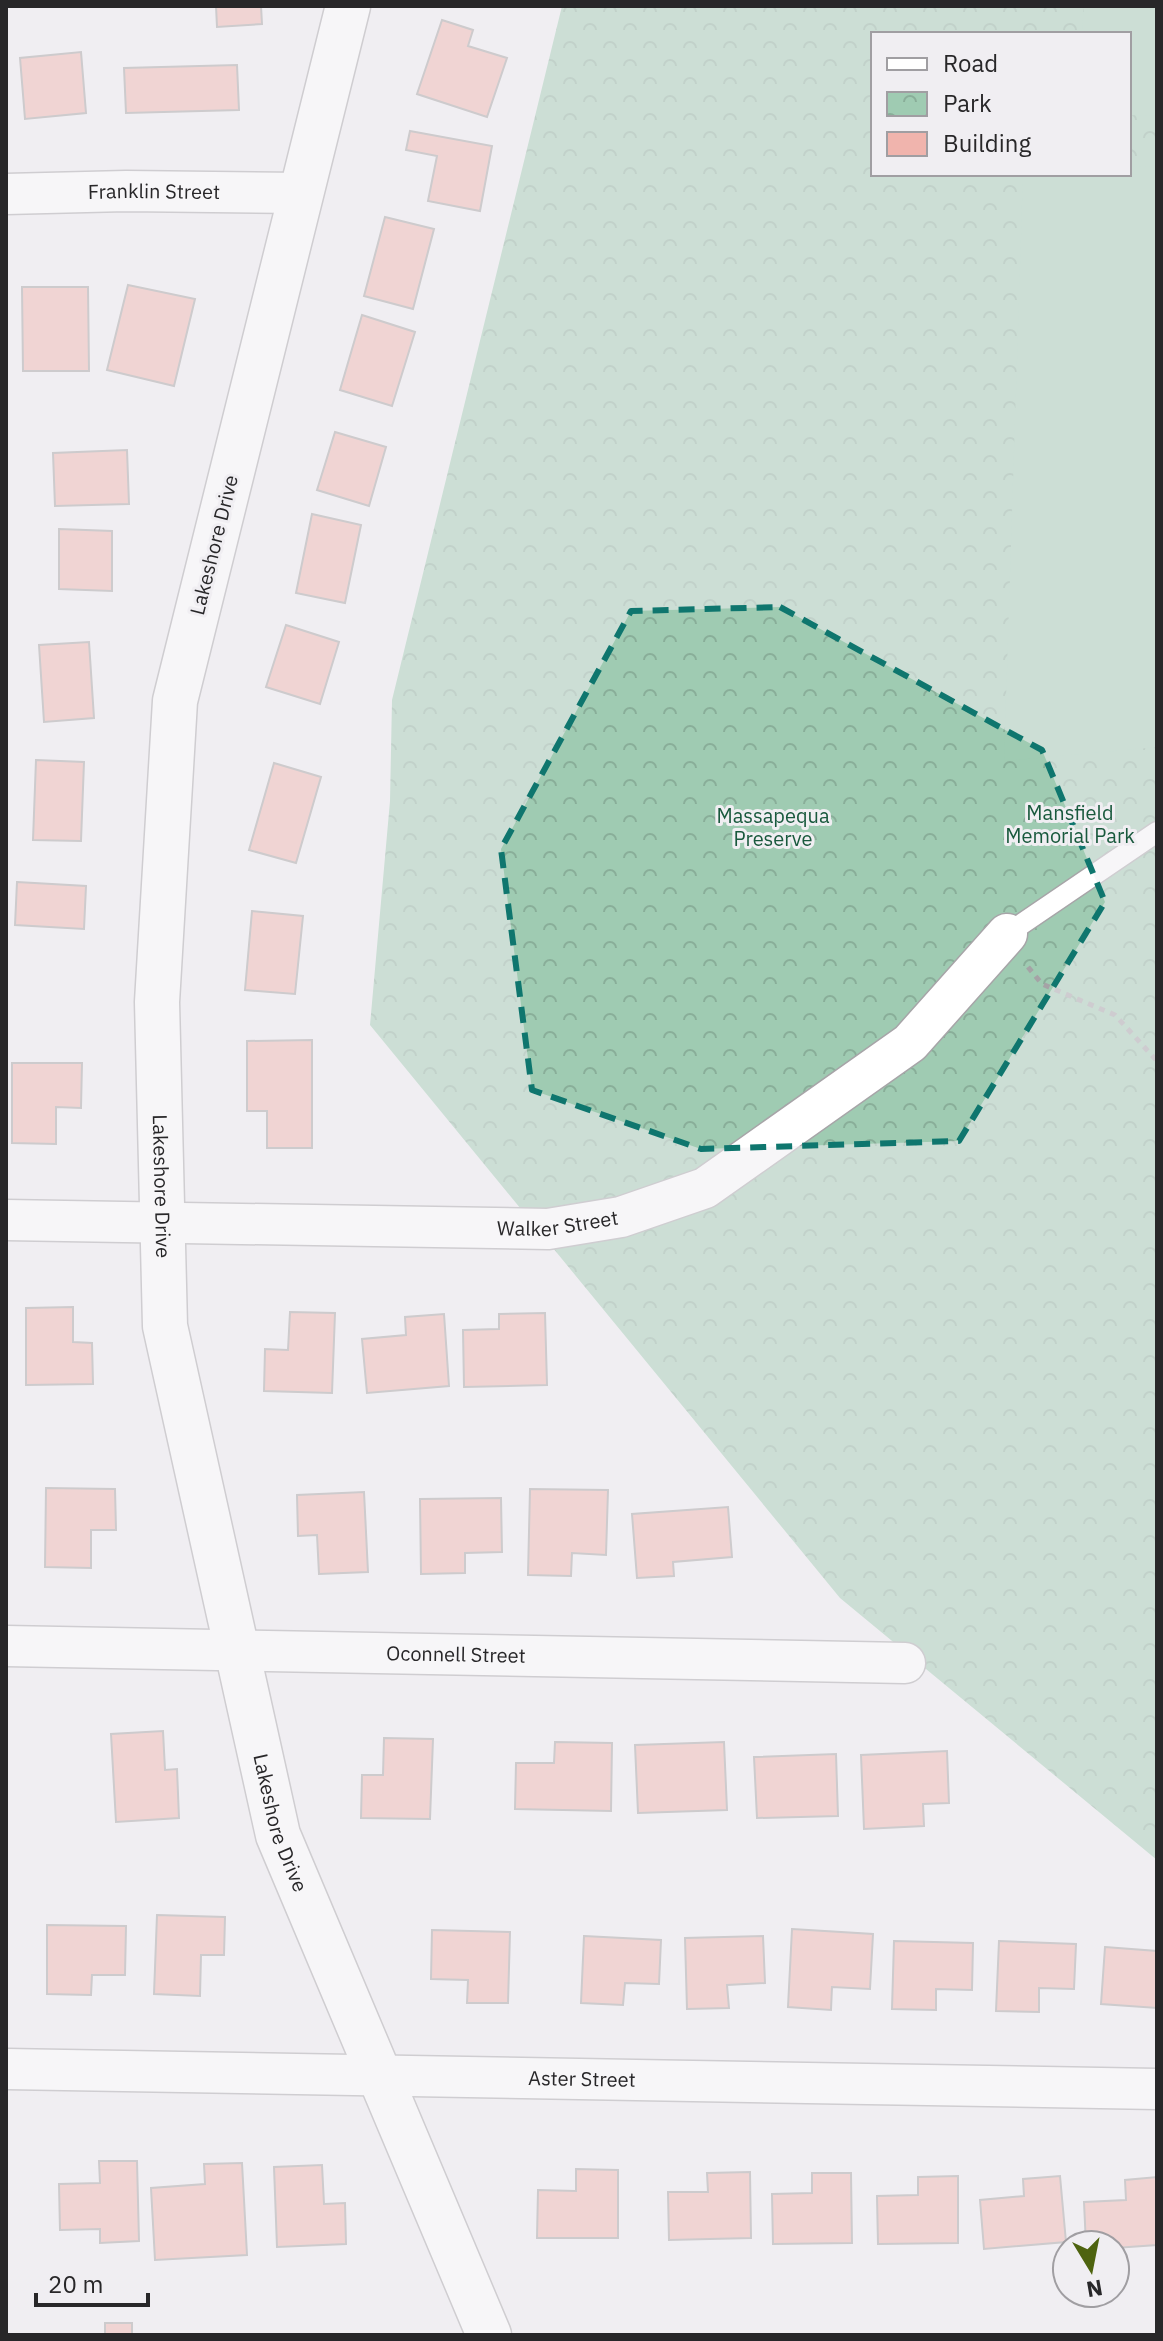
<svg xmlns="http://www.w3.org/2000/svg" width="1163" height="2341" font-family="'IBM Plex Sans',sans-serif">
<style>
.park{fill:url(#park-crowns);fill-rule:evenodd}
.pitch{fill:#9fcbb2}
.building{fill:#f0b4ad;stroke:#a39f9f;stroke-width:2}
.lines{fill:none;stroke-linecap:round;stroke-linejoin:round}
.lane-casing{stroke:#a7a5a8;stroke-width:23}
.street-casing{stroke:#a7a5a8;stroke-width:43}
.secondary-casing{stroke:#a7a5a8;stroke-width:47}
.path{stroke:#a5a3a6;stroke-width:5;stroke-dasharray:6 6;stroke-linecap:butt}
.lane{stroke:#fff;stroke-width:20}
.street{stroke:#fff;stroke-width:40}
.secondary{stroke:#fff;stroke-width:44}
.marked{fill:none;stroke:#0f766e;stroke-width:6;stroke-dasharray:16 10;stroke-linejoin:round}
.labels{text-anchor:middle;stroke-width:6;stroke-linejoin:round;paint-order:stroke}
.street-label{font-size:20px;fill:#282729;stroke:#f0eef2}
.park-label{font-size:20px;fill:#19593d;stroke:#f0eef2}
</style>
<defs>
<pattern id="park-crowns" width="20" height="18" patternUnits="userSpaceOnUse" patternTransform="scale(2)"><rect width="20" height="18" fill="#9fcbb2"/><path d="M2 6a3 3 0 1 1 6 0M12 15a3 3 0 1 1 6 0" fill="none" stroke="#89ae99"/></pattern>
</defs>
<rect width="100%" height="100%" fill="#f0eef2"/>
<path class="park" d="M562,6H1157V1860L840,1598L370,1025L390,801L392,700ZM873,34H1129V174H873Z"/>
<path class="pitch" d="M1084,6H1157V116L1129,115V34H1082Z
M1129,166L1157,167V747L1004,761L1023,174H1129Z"/>
<path class="building" d="M216,6H261L262,24L217,27Z
M442,20L473,30L468,46L507,58L487,117L417,94Z
M81,52L86,113L25,119L20,58Z
M237,65L239,110L126,113L124,68Z
M410,131L492,146L480,211L428,201L437,156L406,150Z
M385,217L434,229L413,309L364,296Z
M128,285L195,299L174,386L107,370Z
M22,287H88L89,371H23Z
M362,315L415,332L392,406L340,390Z
M335,432L386,447L369,506L317,490Z
M127,450L129,504L55,506L53,453Z
M312,514L361,525L345,603L296,593Z
M59,529L112,531V591L59,589Z
M286,625L339,642L320,704L266,687Z
M89,642L94,718L44,722L39,645Z
M36,760L84,762L81,841L33,840Z
M274,763L321,777L296,863L249,850Z
M17,882L86,886L84,929L15,925Z
M252,911L303,916L295,994L245,990Z
M312,1040V1148H267V1111H247V1041Z
M12,1063H82L81,1108L56,1107V1144L12,1143Z
M73,1307V1342L92,1343L93,1384L26,1385V1308Z
M290,1312L335,1313L332,1393L264,1391L265,1349L288,1350Z
M545,1313L547,1385L464,1387L463,1330L499,1329V1314Z
M444,1314L449,1386L367,1393L362,1339L406,1335L405,1317Z
M46,1488L115,1489L116,1530H91V1568L45,1567Z
M530,1489L608,1490L606,1555L572,1553L571,1576L528,1575Z
M364,1492L368,1572L319,1574L317,1535L298,1536L297,1495Z
M501,1498L502,1552L465,1553V1573L421,1574L420,1499Z
M728,1507L732,1557L673,1562L674,1576L637,1578L632,1514Z
M163,1731L165,1770L177,1769L179,1818L116,1822L111,1734Z
M384,1738L433,1739L430,1819L361,1818L362,1775H383Z
M555,1742L612,1743L611,1811L515,1809L516,1763H554Z
M724,1742L727,1810L638,1813L635,1745Z
M947,1751L949,1803L923,1804L924,1826L864,1829L861,1755Z
M836,1754L838,1816L757,1818L754,1757Z
M157,1915L225,1917L224,1955H201L200,1996L154,1994Z
M47,1925L126,1926L125,1975H92L91,1995L47,1994Z
M792,1929L873,1934L870,1989L832,1987L831,2010L788,2007Z
M432,1930L510,1932L508,2003H467L468,1980L431,1979Z
M584,1936L661,1940L659,1984L625,1983L623,2005L581,2003Z
M763,1936L765,1983L727,1985L729,2008L687,2009L685,1938Z
M894,1941L973,1943L972,1990L936,1989V2010L892,2009Z
M999,1941L1076,1944L1074,1989L1039,1988V2012L996,2011Z
M1105,1947L1157,1951V2008L1101,2004Z
M99,2161H137L139,2241L100,2243V2229L60,2230L59,2184L100,2183Z
M242,2163L247,2255L155,2260L151,2188L205,2184L204,2164Z
M322,2165L324,2204L345,2203L346,2244L277,2247L274,2167Z
M576,2169L618,2170V2238H537L538,2190L576,2191Z
M750,2172L751,2238L669,2240L668,2192H708L707,2173Z
M812,2173H851L852,2243L773,2244L772,2194L812,2193Z
M958,2176V2243L878,2244L877,2196L918,2195V2177Z
M1060,2176L1066,2242L984,2249L980,2200L1024,2196L1023,2179Z
M1157,2177V2245L1115,2248V2245H1086L1084,2202L1126,2200L1125,2180Z
M105,2323H132V2335H105Z"/>
<g class="lines">
<g class="lane-casing">
<path id="lane" d="M1007,934L1157,832"/>
</g>
<g class="street-casing">
<g id="street">
<path id="s1" d="M6,194L126,191L302,193"/>
<path id="s2" d="M6,1220L548,1229L621,1217L705,1188L910,1043L1007,934"/>
<path id="s3" d="M6,1646L905,1663"/>
<path id="s4" d="M6,2069L1157,2089"/>
</g>
</g>
<g class="secondary-casing">
<g id="secondary">
<path id="s5" d="M348,6L175,701L157,1002L165,1326L278,1835L489,2335"/>
</g>
</g>
<path class="path" d="M1028,967L1042,984L1115,1015L1157,1061"/>
<use href="#lane" class="lane"/>
<use href="#street" class="street"/>
<use href="#secondary" class="secondary"/>
</g>
<path d="M0 0H1163V2341H0ZM780,607L1042,750L1105,902L959,1141L701,1149L532,1090L501,849L631,611Z" fill="#f0eef2" fill-opacity=".55" fill-rule="evenodd"/>
<path class="marked" d="M780,607L1042,750L1105,902L959,1141L701,1149L532,1090L501,849L631,611Z"/>
<g class="labels">
<g class="street-label">
<text dy="7" stroke="none"><textPath href="#s1" startOffset="148">Franklin Street</textPath></text>
<text transform="translate(214 545) rotate(-76)" y="7">Lakeshore Drive</text>
<text dy="7" stroke="none"><textPath href="#s5" startOffset="1202">Lakeshore Drive</textPath></text>
<text dy="7" stroke="none"><textPath href="#s2" startOffset="552">Walker Street</textPath></text>
<text dy="7" stroke="none"><textPath href="#s3" startOffset="450">Oconnell Street</textPath></text>
<text dy="7" stroke="none"><textPath href="#s5" startOffset="1852">Lakeshore Drive</textPath></text>
<text dy="7" stroke="none"><textPath href="#s4" startOffset="576">Aster Street</textPath></text>
</g>
<g class="park-label">
<text x="1070" y="820">Mansfield<tspan x="1070" dy="23">Memorial Park</tspan></text>
<text x="773" y="823">Massapequa<tspan x="773" dy="23">Preserve</tspan></text>
</g>
</g>
<rect width="1163" height="2341" fill="none" stroke="#282729" stroke-width="16"/>
<rect x="871" y="32" width="260" height="144" fill="#f0eef2" stroke="#a09ea2" stroke-width="2"/>
<rect x="887" y="58" width="40" height="12" fill="#ffffff" stroke="#a09ea2" stroke-width="2"/>
<text x="943" y="72" font-size="24" fill="#282729">Road</text>
<rect x="887" y="92" width="40" height="24" fill="url(#park-crowns)" stroke="#a09ea2" stroke-width="2"/>
<text x="943" y="112" font-size="24" fill="#282729">Park</text>
<rect x="887" y="132" width="40" height="24" fill="#f0b4ad" stroke="#a09ea2" stroke-width="2"/>
<text x="943" y="152" font-size="24" fill="#282729">Building</text>
<g transform="translate(1091 2269) rotate(170)"><circle r="38" fill="#f0eef2" stroke="#a09ea2" stroke-width="2"/>
<path d="M0-6L14 30L0 20L-14 30Z" fill="#4e630f"/>
<text y="-12" font-size="22" font-weight="bold" text-anchor="middle" fill="#282729">N</text>
</g>
<path d="M36 2293v12h112v-12" fill="none" stroke="#282729" stroke-width="4"/>
<text x="48" y="2293" font-size="24" fill="#282729" stroke="#f0eef2" stroke-width="6" paint-order="stroke">20 m</text>
</svg>
